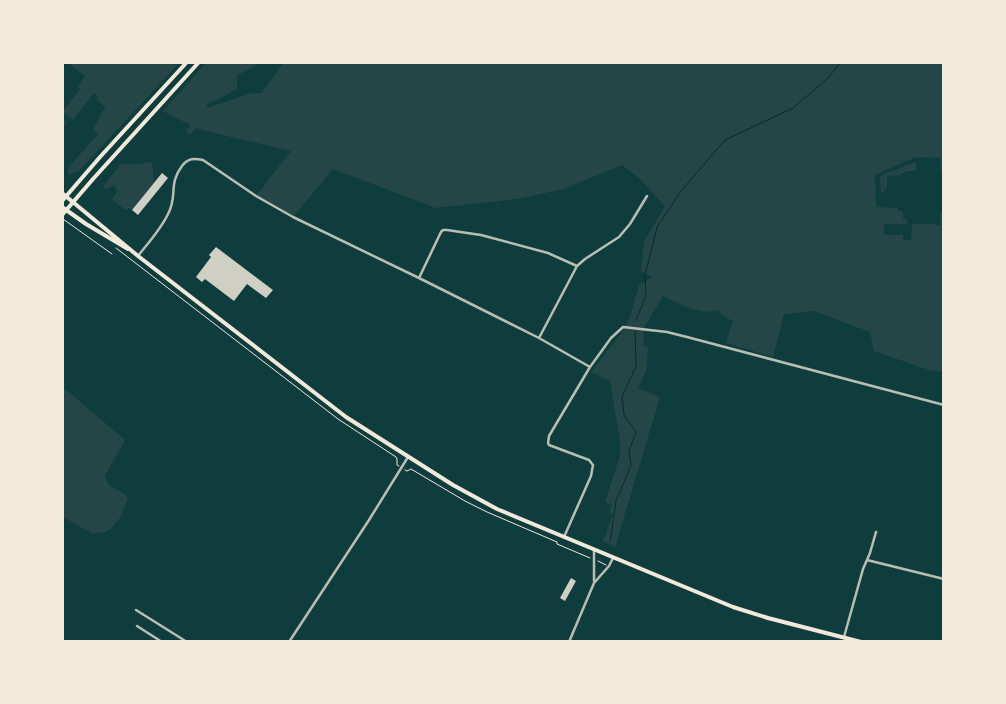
<svg xmlns="http://www.w3.org/2000/svg" width="1006" height="704" font-family="'PT Sans Narrow',sans-serif">
<style>
.green{fill:#244646}
.lines{fill:none;stroke-linecap:round;stroke-linejoin:round}
.stream{stroke:#0a2a2b;stroke-width:1}
.building{fill:#cfcfc3}
.path{stroke:#f1e9da;stroke-width:1}
.minor{stroke:#b8beb3;stroke-width:2.5}
.primary{stroke:#f1e9da;stroke-width:4}
.trunk{stroke:#f1e9da;stroke-width:4}
</style>
<rect width="100%" height="100%" fill="#0f3d3e"/>
<path class="green" d="M68,63H179L79,171L68,175V168L98,134L93,129L106,106H104L97,100L98,96L94,93L73,120L65,114L63,119L68,122L63,127V111L80,89L78,87L85,76Z
M206,63H258L256,65L237,76V89L217,100L207,104V108L252,93H262L283,63H943V172H941L940,158L916,157L877,174L875,176L876,207L898,208V210L903,212V219H907V224H884V235H903V240H911L912,224H936V225H940V214H943V372L929,370L874,351L870,332L814,311L784,314L773,357L726,343L733,321L725,317L718,310C700,316 680,304 663,296L644,328L643,345L648,348L646,371L638,388L660,397L615,547L603,541L613,514L609,512L612,505L605,502L620,456V441L610,381L591,372L623,331L631,314L639,285L653,277L641,272L644,242L665,206L641,180L622,165L564,189L517,199L436,208L333,169L293,217L256,196L291,151C259,143 227,137 195,128L191,134L186,132L190,125L163,111Z
M152,162L154,182L132,210L129,208L125,210L112,199L117,192L114,185L106,189L103,186L121,164H137Z
M916,162V171H907L900,175L887,176C887,182 889,190 882,193L881,192L880,177L882,175Z
M63,387L125,440L105,476L109,485L126,495L128,499L123,510L122,515L112,528L105,532L93,534L63,517Z"/>
<g class="lines">
<path class="stream" d="M636,320L646,296L645,275L657,227L681,191L725,140L793,108L827,79L841,62
M610,542L616,501L631,465L629,451L636,432L624,415L622,396L636,367L635,331"/>
</g>
<path class="building" d="M162,173L168,178L138,215L132,210Z
M216,247L273,290L266,298L247,284L234,301L205,279L202,282L196,277L211,257L209,255Z
M571,578L576,581L565,601L560,598Z"/>
<g class="lines">
<path class="path" d="M63,219L112,254
M116,248L338,419L396,457L397,459V465L399,466
M405,470L407,471L411,469L465,501L487,512L557,542V544L590,558
M598,561L606,565"/>
<path class="minor" d="M138,256C149,242 161,229 168,214C178,196 168,184 182,166C188,158 194,158 203,160L256,196L293,217L419,278L539,338L590,367
M419,278L441,232L443,230H447L481,235L548,253L577,266L585,259L619,237L630,224L647,196
M539,338L577,266
M564,537L591,476L593,465L589,460L549,445L548,443L549,436L590,367L611,338L623,327L667,332L687,337L944,405
M594,550V581
M867,560L944,579
M136,610L187,642
M137,626L162,642
M844,637L863,569L870,553L876,532
M289,642L369,520L408,457
M569,642L594,583L609,566L613,558"/>
<path class="primary" d="M62,193L138,256L346,417L453,485L497,509L733,607L768,618L861,642
M62,207L86,224L128,249"/>
<path class="trunk" d="M62,201L100,157L187,62
M62,215L93,179L199,62"/>
</g>
<rect width="1006" height="704" fill="none" stroke="#f1e9da" stroke-width="128"/>
</svg>
